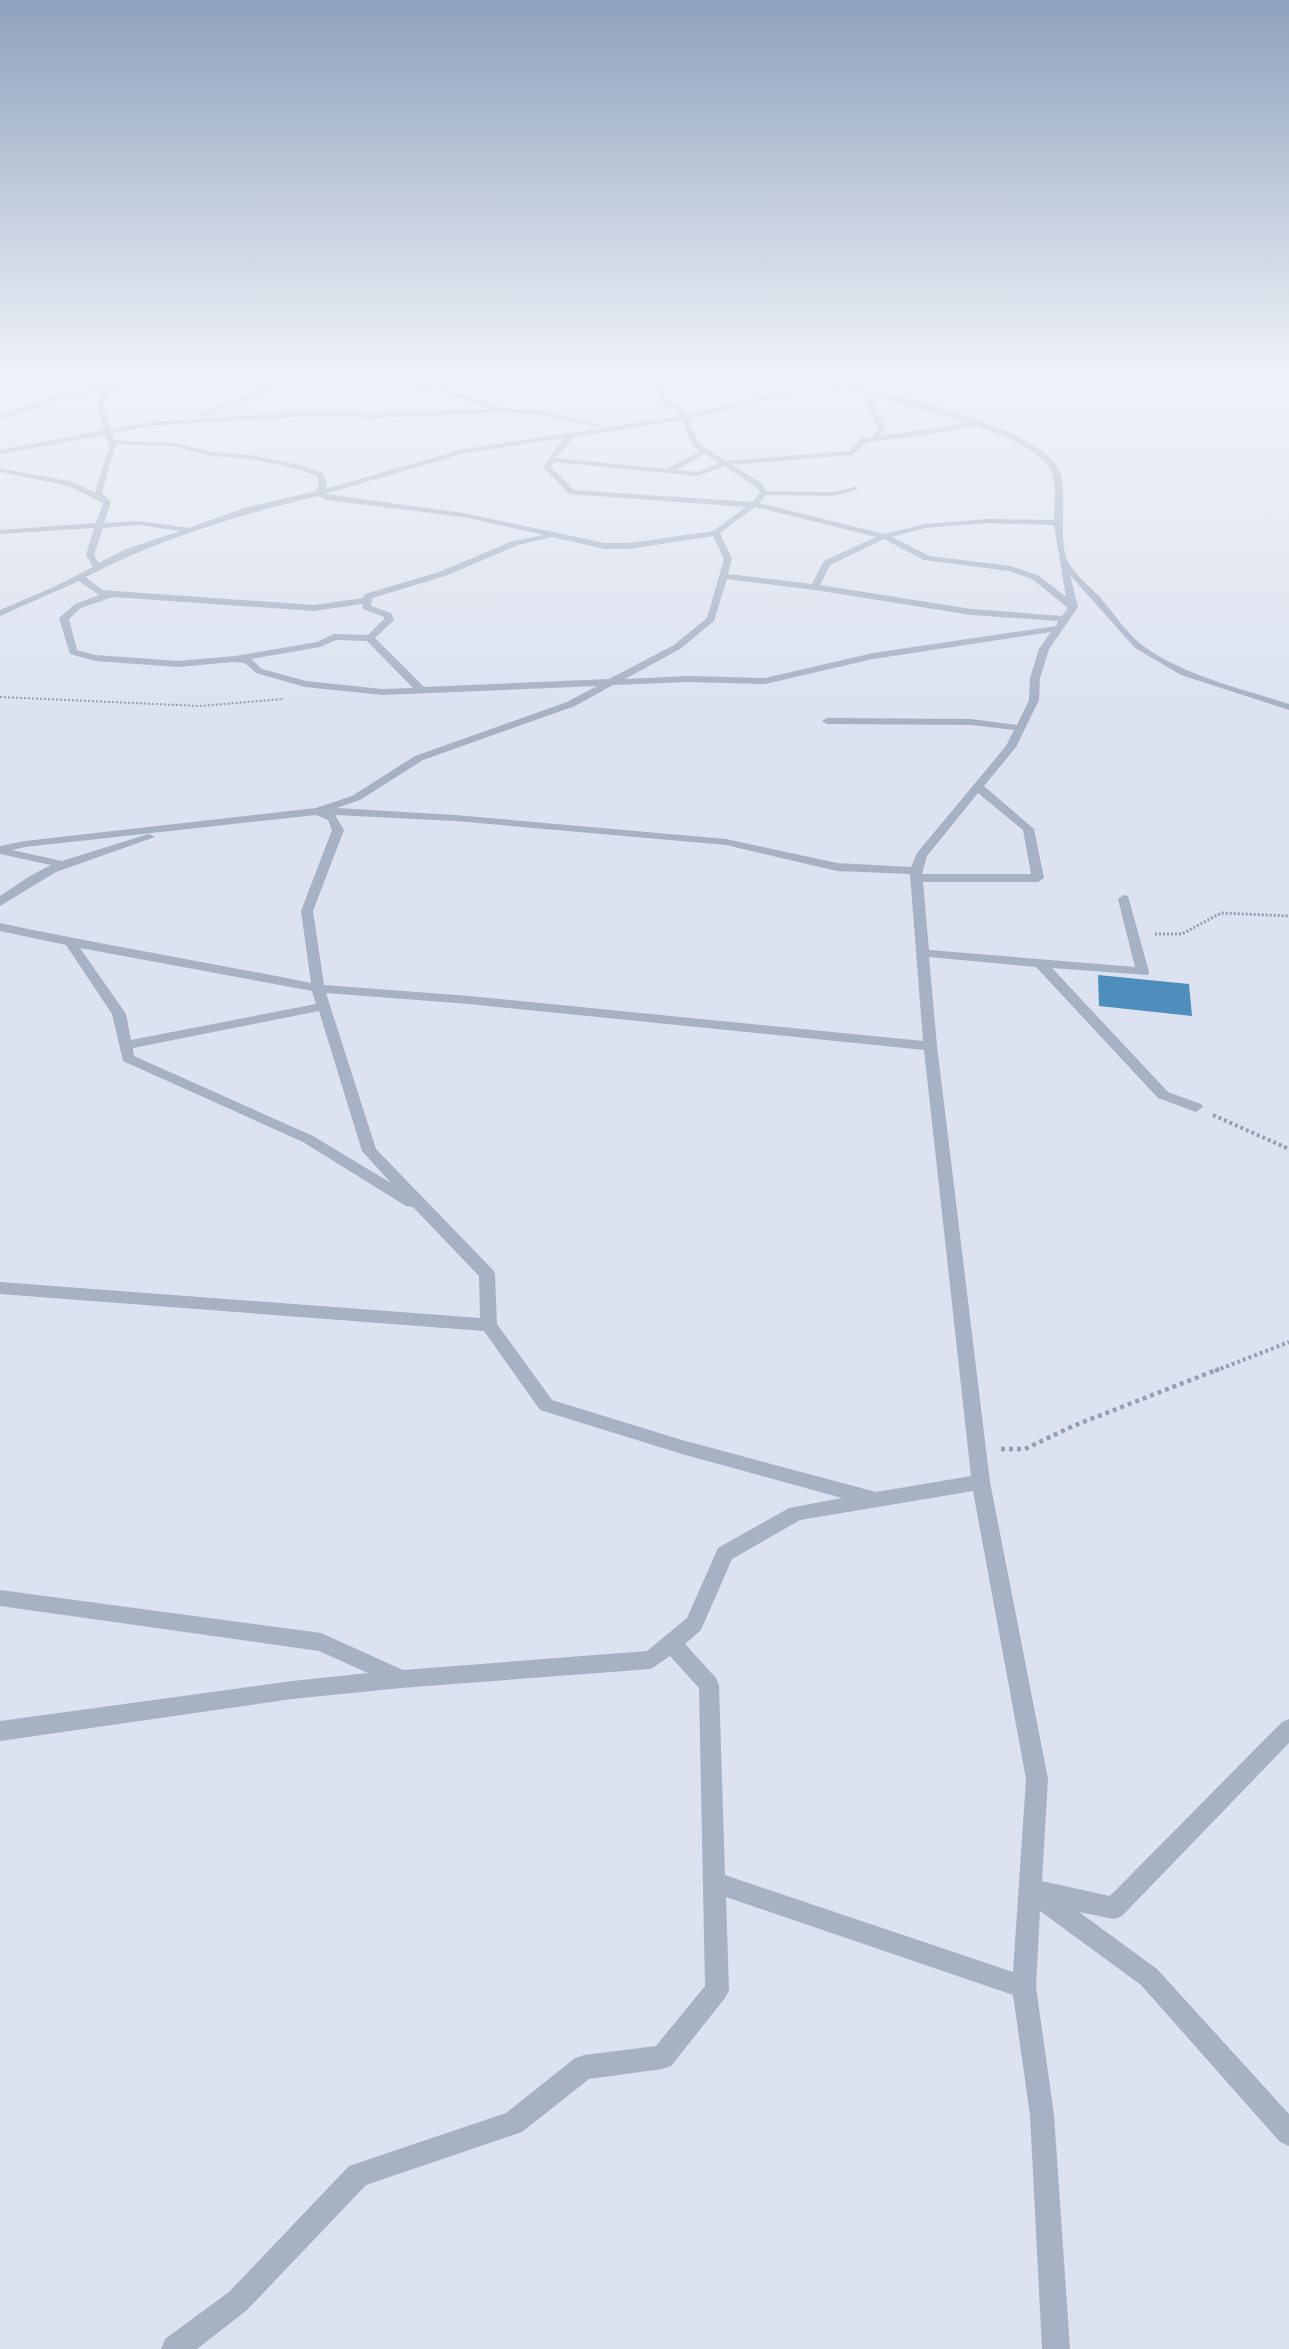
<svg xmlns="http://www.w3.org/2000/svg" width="1289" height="2349" font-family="'Varela Round',sans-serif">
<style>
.building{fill:#4e8ebc}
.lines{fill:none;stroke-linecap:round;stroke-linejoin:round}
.path-far3{stroke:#939fb2;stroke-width:2;stroke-dasharray:2 2;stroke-linecap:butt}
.path-far2{stroke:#939fb2;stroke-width:3;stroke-dasharray:2 2;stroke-linecap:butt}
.path-far1{stroke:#939fb2;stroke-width:4;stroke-dasharray:3 3;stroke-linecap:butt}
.path{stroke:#939fb2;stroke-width:4.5;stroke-dasharray:4 4;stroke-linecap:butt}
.minor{fill:#a6b1c4;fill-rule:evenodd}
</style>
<rect width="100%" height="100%" fill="#dce2f0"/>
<path class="building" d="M1098,975L1189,984L1192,1016L1099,1006Z"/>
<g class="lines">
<path class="path-far3" d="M0,697L200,706L284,699"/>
<path class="path-far2" d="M1155,934H1182L1221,913L1289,916"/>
<path class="path-far1" d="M1213,1115L1289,1149
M1215,1371L1289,1342"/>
<path class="path" d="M1001,1449H1025L1073,1426L1219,1369"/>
<path class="minor" d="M106,378H112L111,384L147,378L109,388L103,407L111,429L150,422L322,411L370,414L493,409L394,378H405L497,406L498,408L543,411L602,425L598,427L543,415L508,412L370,418L322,415L150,426L112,433L114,440L177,443L210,452L250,455L300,465L323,473L327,483L325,489L464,449L680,416L678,411L662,402L651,378H657L667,400L683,409L687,415L836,379L834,382C886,393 1026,423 1057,466C1070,484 1057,534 1067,560C1073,573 1090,587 1100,597C1113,612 1126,633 1142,645C1184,676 1240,688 1289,704V710L1181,675L1135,648L1070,575L1078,607L1049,649L1040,678L1039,700L1016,747L984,786L1034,829L1044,878L1038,882H923L929,950L1135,967L1118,899L1124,895L1128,896L1149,972L1148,975L1052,968L1168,1092L1201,1104L1203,1107L1196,1112L1158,1098L1036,967L929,957L937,1046L990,1482L1048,1779L1042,1881L1110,1896L1282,1722L1289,1719V1743L1122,1916L1114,1919L1079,1912L1157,1969L1289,2114V2146L1280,2142L1141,1985L1040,1911L1036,1987L1054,2115L1070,2349H1042L1030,2115L1013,1995L726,1897L729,1990L725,1998L671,2066L662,2069L589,2079L522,2132L366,2185L247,2310L197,2349H161L165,2339L229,2292L349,2166L506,2113L575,2058L584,2055L656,2046L705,1986L699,1688L670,1656L651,1669L401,1688L292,1699L0,1741V1721L292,1681L368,1673L319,1651L0,1606V1590L321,1633L403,1670L647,1651L687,1618L718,1548L789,1508L842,1498L682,1454L540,1410L484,1331L0,1294V1282L480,1318L479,1276L413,1207L406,1206L303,1142L123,1061L112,1014L66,945L0,931V923C103,945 207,962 311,983L301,911L332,830L328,820L316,815L25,847L12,850L62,861L145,835L149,834L155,837L56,872L0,906V896L30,876L51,865L0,854V846L25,841L316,808L352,796L415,756L567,702L597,686L382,695L305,687L256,673L245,663L233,662L179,667L95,661L70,654L59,618L75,604L99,595L79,581L0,616V610L56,586L93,567L86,555L94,528L0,534V530L96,523L103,503L69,486L0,472V468L74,482L95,493L109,447L105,435L0,454V450L104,430L97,407L102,390L58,400L0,419V415L54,397L103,385ZM826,384L861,392L878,428L873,437L862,438L850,451L726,461L699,444L688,419ZM868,394L968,423L880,436L886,428ZM682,420L692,445L700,451L666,469L556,458L574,437ZM977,426C997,433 1045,451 1052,473C1057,488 1054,505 1054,520L988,519L925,524L884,534L759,503L766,495L834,496L857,490V486L834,492L766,491L762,483L732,465L852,455L867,442L915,437ZM564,438L543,467L569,494L746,507L713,531L630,543H605L463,513L325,494L465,453ZM116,444L177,447L210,456L250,459L298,469L317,476L319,483L316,491L248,507L188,528L139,521L104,523L111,502L102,492ZM705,454L719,463L697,472L676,470ZM554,462L698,476L724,466L756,487L760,493L752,502L574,490L551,467ZM318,496L327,500L463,517L544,535L513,541L439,572L365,594L363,598L314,605L102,590L86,577C158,539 238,515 318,496ZM755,507H756L876,537L824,561L812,584L728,574L732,559L720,533ZM988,523L1054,525L1066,597L1038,575L1010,566L929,556L892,537L925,528ZM139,525L180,531L124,550L99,563L94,555L103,528ZM713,536L724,559L707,618L674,645L609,679L424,687L375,638L394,620L391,613L371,606L372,598L445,576L518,545L552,537L605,549H630ZM884,539L924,560L1009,571L1032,579L1068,608L1062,616L971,609L820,585L830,565ZM727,579L815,590L971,615L1058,621L1056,626L873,653L765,678L688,676L625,679L680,649L714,621ZM113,597L314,611L362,604L363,609L384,617V619L368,635L334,634L317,642L235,656L179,661L95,655L77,650L69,619L81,608ZM1051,632L1039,649L1030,678L1029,700L1017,725L971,719L827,718L822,721L827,724L971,725L1014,730L1006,746L917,853L911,867L837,863L726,839L455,815L337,808L360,800L423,760L575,706L613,685L688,682L765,684L873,659ZM336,640L367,641L413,688L382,689L306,681L262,669L251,659L320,647ZM978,793L1023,830L1031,874H922L927,856ZM335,815L455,821L726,845L837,871L910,874L923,1041L469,996L324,985L313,911L344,830ZM80,948L312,991L316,1004L131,1040L126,1014ZM326,993L469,1004L924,1050L971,1476L876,1492L682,1440L552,1400L497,1324L495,1274L493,1270L376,1149ZM319,1011L362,1151L391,1183L313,1136L134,1056L133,1048ZM973,1491L1026,1779L1013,1972L725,1875L719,1685L716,1678L685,1644L701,1630L732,1559L800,1520Z
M281,378H289L263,393L200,417L194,416L259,391Z"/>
</g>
<linearGradient id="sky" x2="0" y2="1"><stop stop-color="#8fa2bd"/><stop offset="0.53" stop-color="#eff2f8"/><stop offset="1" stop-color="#eff2f8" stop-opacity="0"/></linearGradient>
<rect width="1289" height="707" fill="url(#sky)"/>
</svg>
